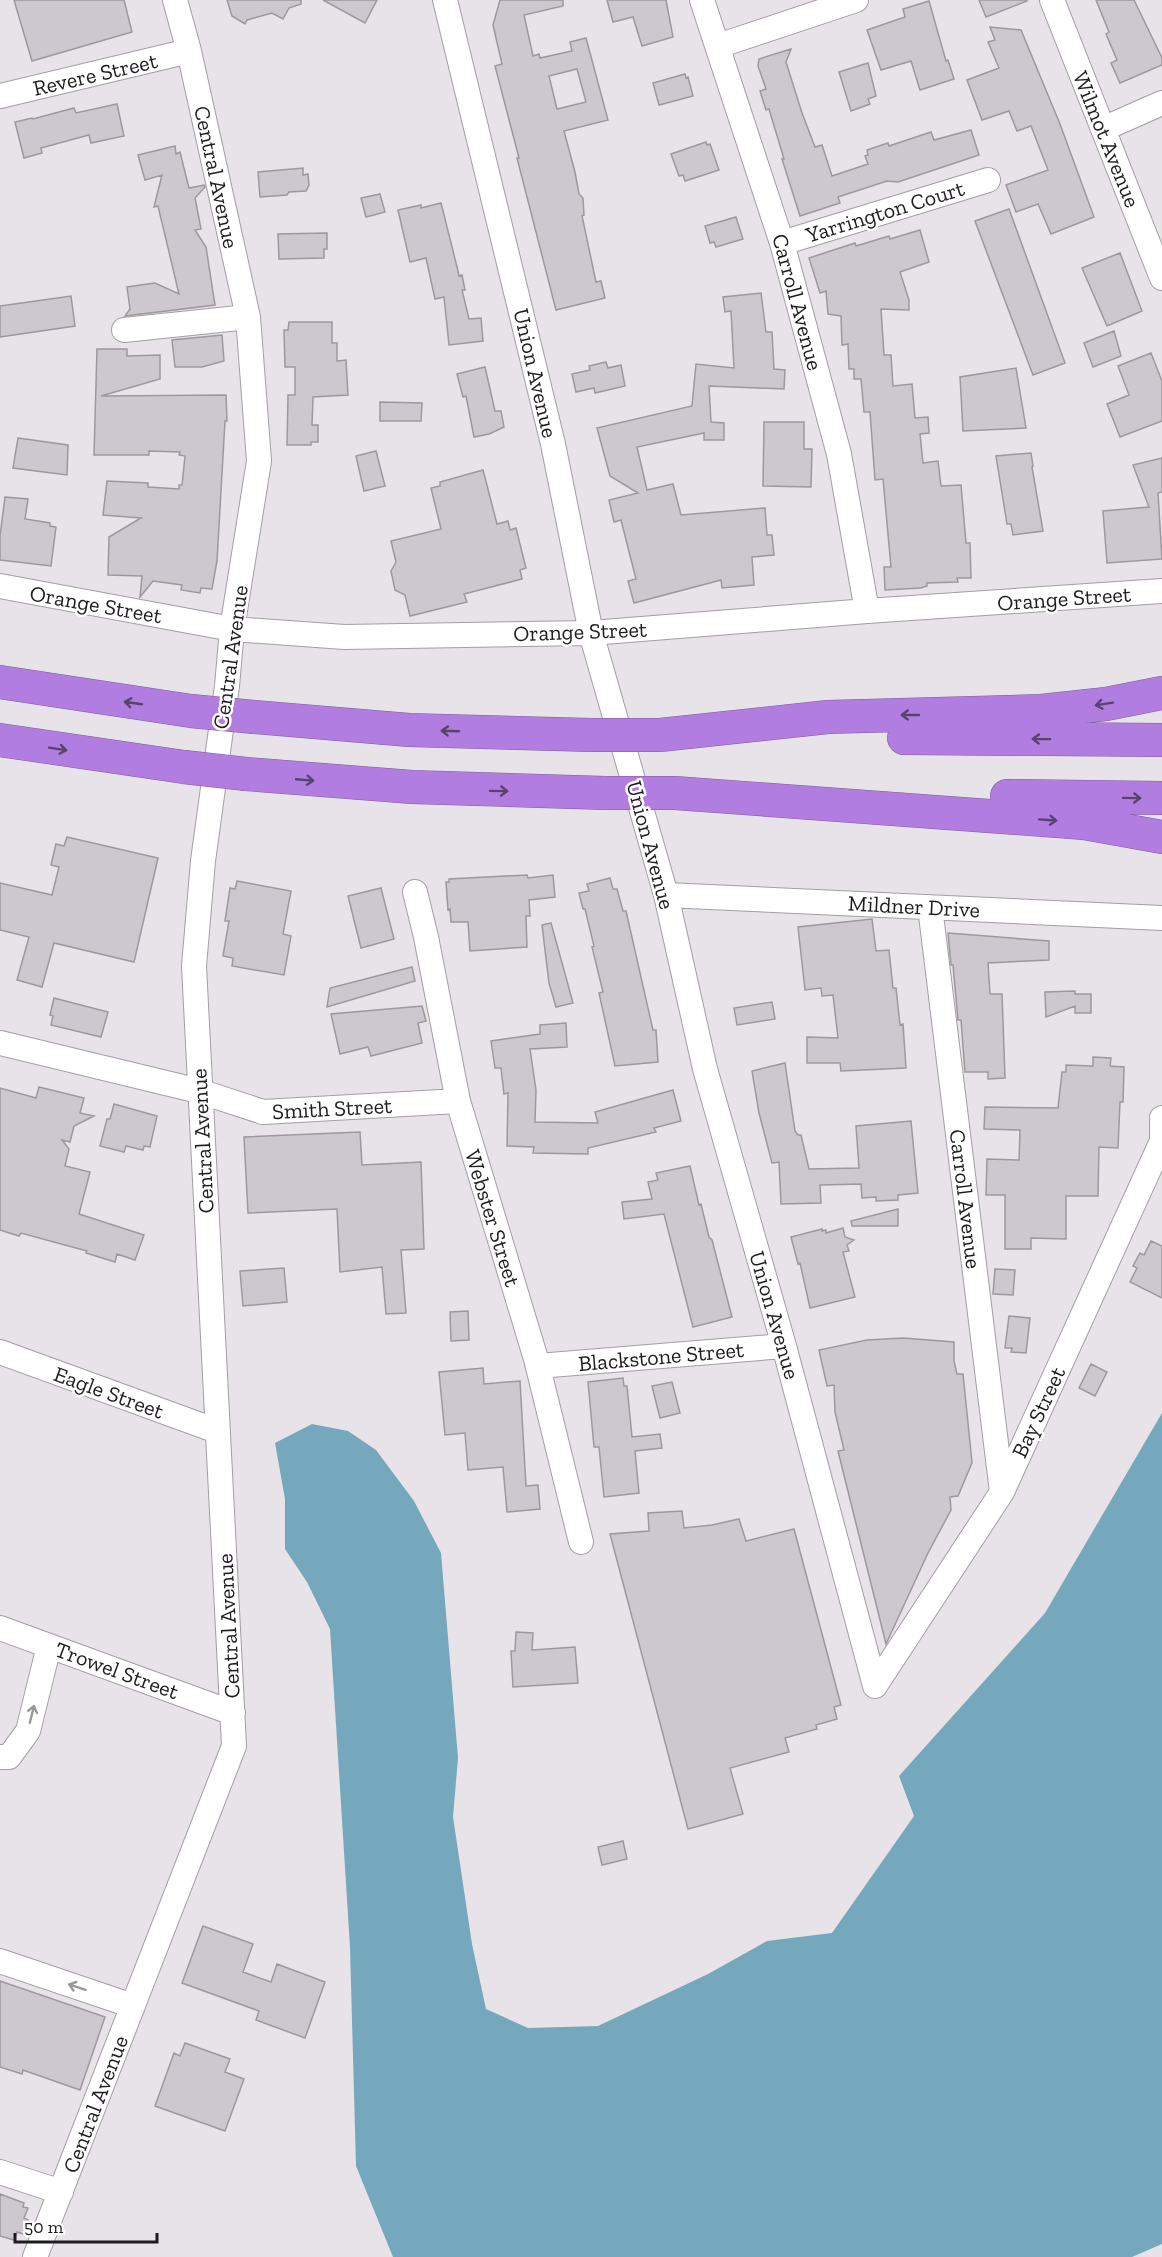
<svg xmlns="http://www.w3.org/2000/svg" width="1162" height="2257" font-family="'Zilla Slab',serif">
<style>
.water{fill:#75a8bd}
.building{fill:#cdc8cf;stroke:#9d989e;stroke-width:1.5;fill-rule:evenodd}
.lines{fill:none;stroke-linecap:round;stroke-linejoin:round}
.minor-casing{stroke:#a39ea5;stroke-width:26}
.highway-casing{stroke:#7e5b9d;stroke-width:34}
.minor{stroke:#fff;stroke-width:24}
.highway{stroke:#b27de1;stroke-width:33}
.highway-bridge-casing{stroke:#7e5b9d;stroke-width:34;stroke-linecap:butt}
.highway-bridge{stroke:#b27de1;stroke-width:33}
.oneway{stroke:#59436c}
.oneway2{stroke:#9a999a}
.labels{text-anchor:middle;stroke-width:5;stroke-linejoin:round;paint-order:stroke}
.street-label{font-size:22px;fill:#1e1c1e;stroke:#fff}
</style>
<rect width="100%" height="100%" fill="#e8e2e9"/>
<path class="water" d="M1162,1413V2244L1132,2257H393L356,2166L350,1947L330,1629L307,1582L285,1549V1499L275,1443L312,1424L348,1431L376,1450L414,1501L441,1553L458,1758L453,1817L472,1944L486,2009L528,2028L598,2026L708,1974L767,1941L832,1933L914,1816L899,1776L1045,1613Z"/>
<path class="building" d="M14,0H124L132,32L32,61Z
M227,0H301V4L289,8L283,19L272,13L247,20L245,24L232,16Z
M323,0H377L365,23Z
M500,0H563V6L524,15L533,56L539,54L540,58L572,51L570,42L586,38L608,120L564,131L575,172L579,194L583,198L584,215L582,216L596,282L601,281L605,298L556,310L517,158H519L495,66L502,64L493,25ZM577,69L586,102L557,109L549,76Z
M607,0H666L673,37L642,46L633,17L613,22Z
M979,0H1027V1L986,17Z
M1096,0H1134L1162,58V65L1120,83L1111,63L1117,60L1106,34L1109,32Z
M929,1L946,61L948,60L954,79L920,90L911,61L881,70L867,30L905,17L903,9Z
M990,27L1021,30L1060,124L1094,217L1051,234L1038,204L1016,212L1006,185L1048,170L1031,126L1017,131L1009,111L982,120L967,80L999,68L988,42L995,40Z
M791,49L786,62L802,113L815,147L822,145L832,176L868,164L865,156L868,155L867,150L888,143L889,146L931,132L934,140L971,130L979,155L898,182L887,181L838,197L840,203L800,216L782,159H784L769,109L766,110L760,91L766,89L758,66L759,59Z
M868,63L876,96L868,99L870,104L851,111L839,72Z
M685,74L686,78L688,77L693,96L659,105L653,83Z
M117,104L124,136L91,143L89,135L41,148L42,153L24,158L15,122L32,118L33,119L74,108L76,113Z
M706,142L707,145L710,144L719,170L685,181L683,175L679,176L671,154Z
M175,146L176,154L180,152L189,188L204,185L205,187L195,198L201,229L195,230L206,247L215,305L125,316L130,309L127,287L155,283L179,294L158,206L154,207L162,175L145,180L138,155Z
M303,168V175L308,174L309,185L306,191L289,192L287,195L260,197L258,172Z
M380,194L385,212L366,217L361,198Z
M441,203L458,271L459,276L462,275L465,290H462L469,319L481,318L483,341L449,345L444,297L435,299L426,258L410,262L398,210L421,205V208Z
M1009,209L1065,363L1033,375L975,221Z
M736,217L743,239L716,247L714,242L710,243L705,226Z
M920,230L929,262L900,272L909,300V310L881,309L884,355H891L893,386L912,384L915,418L928,417L929,433L920,434L923,463L938,461L941,486L961,485L966,543H970L971,578H957L958,582L927,583V586L921,588L885,590L884,567H891L883,479L875,480L870,412H864L861,379H854V369H849L848,344L842,345L841,316L828,314L826,291L820,293L809,258L855,243L856,246L889,236L890,239Z
M327,233V249H324V258L279,259L278,234Z
M1120,253L1142,311L1107,326L1082,268Z
M761,293L766,332H772L774,369L785,370L784,389L709,386L711,422L724,423V440H704V433L637,447L647,490L673,484L681,515L765,508L767,535H772L774,555L752,557L754,585L722,588L721,580L634,603L628,581L636,579L621,520L614,522L609,500L638,493L610,476L597,428L692,406L696,364L734,368L731,311L725,312L723,297Z
M71,296L75,326L0,337V306Z
M289,322H332V343H337V361L346,360L348,395L313,397L312,425H318V442H311V445H287L288,395H295V367H285L284,330H288Z
M1114,331L1121,356L1093,367L1084,343Z
M222,335L224,361L202,367H175L172,340Z
M97,349H127V356L160,355V379L101,396L226,395L227,421H225L217,561L212,589L201,588L200,593L181,590L182,585L153,581L140,597L142,576L108,575L109,537L141,518L103,515L107,481L148,483V487L179,489V485H182L185,456L179,455L180,452L149,451V455H94Z
M1151,353L1162,381V421L1120,437L1107,404L1129,395L1118,366Z
M606,362L608,368L621,365L625,386L595,393L594,388L576,392L572,374L590,370L589,366Z
M485,367L495,411H501L504,427L489,434L474,437L466,396L463,397L457,374Z
M1016,368L1026,428L963,431L960,377Z
M380,402L422,403L421,421H380Z
M764,422H804V449H812L811,487L763,486Z
M18,438L68,445L67,475L13,468Z
M376,451L385,486L364,491L356,456Z
M1031,453L1033,466L1032,467L1043,531L1013,535L1011,524H1007L996,456Z
M1162,458V492L1158,493L1162,559L1107,563L1103,511L1149,507L1133,465Z
M483,470L497,524L508,521L510,530L516,528L526,568L520,570L522,579L464,594L467,602L410,616L405,595L395,590L391,571L396,562L391,541L441,529L431,488L440,486V482Z
M5,497L28,499L25,519L50,523V526L56,527L51,566L0,560V536Z
M67,837L158,858L134,962L54,943L42,987L17,980L29,937L0,930V883L52,895L59,867L51,865L56,844L64,846Z
M527,875L528,878L553,875L555,897L529,900L530,916H526L527,947L470,951L468,922H451L450,909L448,910L446,882H449V879Z
M610,878L613,889H617L623,911H626L653,1030H656L658,1062L615,1066L599,993L603,992L592,947L594,946L585,909H583L579,893L589,891L587,884Z
M237,881L291,891L283,934L291,936L284,975L232,966L233,958L223,956L229,921H225L230,888L235,889Z
M381,888L394,939L361,948L348,896Z
M872,919L876,951L889,950L893,988H896L900,1025L903,1024L906,1068L841,1071L840,1063H807V1037L838,1038L833,995L822,996L821,988L805,990L798,927Z
M551,923L573,1003L556,1007L549,983L542,925Z
M948,933L1049,941V960L988,963L990,994H1002L1005,1078L988,1079V1072H965L961,1020H958L953,965H951Z
M412,967L415,981L327,1007L330,988Z
M1075,991V994H1091V1013H1075V1006L1046,1017L1045,992Z
M54,998L108,1012L101,1037L51,1025L53,1016L50,1015Z
M772,1002L775,1019L737,1025L734,1008Z
M422,1006L426,1021L418,1023L422,1043L371,1056L368,1047L340,1054L331,1014Z
M566,1023L567,1047L530,1049L536,1090L535,1122L598,1123L595,1112L673,1090L681,1121L654,1128L656,1132L588,1148V1154L533,1153L534,1147L507,1146L508,1093L504,1094L501,1068H495L491,1041L540,1034V1025Z
M1093,1057L1111,1058L1110,1066L1124,1067L1123,1102H1120L1118,1148L1099,1147L1098,1196H1066V1239L1031,1238V1249H1005V1195H986L987,1159L1019,1160L1020,1130L984,1129L985,1107L1058,1108L1062,1072H1066V1065L1093,1066Z
M785,1063L795,1131L798,1135H801L809,1169L859,1168L856,1126L911,1121L918,1193L898,1195V1200L876,1201V1197L862,1198L861,1184L820,1185L821,1203L781,1204L779,1162L772,1163L759,1113L752,1071Z
M39,1087L84,1098L80,1113L94,1116L74,1126L70,1142L62,1140L69,1149L65,1166L90,1172L79,1214L144,1235L135,1260L117,1254L115,1262L86,1253L87,1251L21,1233L19,1236L0,1230V1088L36,1098Z
M114,1104L157,1116L150,1147L144,1146L143,1150L126,1146L124,1152L100,1146L107,1119H110Z
M360,1132L362,1165L421,1162L424,1249L401,1250L406,1313L386,1314L382,1267L340,1272L337,1209L248,1213L244,1137Z
M690,1166L699,1205L701,1204L709,1237L712,1240L732,1317L693,1327L664,1214L624,1219L622,1202L652,1199L648,1182L658,1180L656,1173Z
M898,1209V1226H852L851,1221Z
M843,1228L845,1237L854,1240L847,1245L849,1251L843,1252L855,1297L810,1308L800,1263L798,1264L791,1237L822,1229V1231L826,1230V1233Z
M1151,1241L1162,1246V1298L1130,1282L1137,1268L1133,1266L1140,1253L1144,1255Z
M284,1268L287,1302L243,1306L240,1271Z
M995,1269L1015,1270L1013,1295L993,1294Z
M468,1311L469,1340L451,1341L450,1312Z
M1009,1316L1030,1318L1026,1353L1011,1352L1012,1348H1005Z
M903,1338L954,1342V1361L957,1374H963L972,1463L958,1496L950,1497L951,1510L928,1553L886,1644L838,1451L844,1450L835,1412L834,1385L827,1386L819,1350L867,1340Z
M1091,1364L1107,1372L1095,1396L1079,1388Z
M483,1368L484,1384L520,1381L526,1486L538,1485L540,1509L507,1512L503,1467L468,1470L465,1433L445,1435L439,1372Z
M623,1378L624,1386H627L632,1437L660,1434L662,1448L635,1451L639,1493L604,1497L599,1447H594L588,1382Z
M672,1382L680,1413L660,1418L652,1386Z
M682,1511L684,1528L712,1525L739,1519L746,1541L794,1529L841,1705L834,1707L837,1719L816,1725L817,1729L785,1738L789,1752L730,1768L743,1814L688,1829L610,1534L649,1531L648,1513Z
M516,1632L533,1633L532,1650L575,1647L578,1683L513,1687L511,1651H515Z
M623,1841L627,1859L602,1865L598,1847Z
M203,1926L253,1944L243,1972L271,1982L277,1964L325,1982L305,2038L256,2020L259,2011L182,1983Z
M0,1981L105,2017L80,2090L23,2070L22,2074L0,2067Z
M185,2043L230,2059L225,2072L244,2079L225,2131L155,2106L174,2053L180,2056Z
M0,2194L24,2203L23,2207L28,2208L24,2218L28,2220L23,2234L17,2232L14,2240L0,2236Z"/>
<g class="lines">
<g class="minor-casing">
<path id="minor" d="M445,0L553,444L591,633L666,895L705,1069L784,1346L875,1686
M702,0L782,243L839,454L867,611
M1052,0L1162,278
M718,46L856,0
M0,96L189,51
M1103,129L1162,103
M782,243L988,180
M124,330L248,317
M0,586L232,629L344,637L591,633L867,611L1162,591
M415,892L426,937L458,1101L536,1359L581,1542
M666,895L1162,918
M930,907L1002,1492
M0,1043L199,1091L263,1112L458,1101
M0,1352L217,1431
M538,1366L784,1346
M0,1628L233,1713
M875,1686L1002,1492L1162,1141V1118
M0,1757H9L28,1731L49,1646
M0,1961L133,2006
M0,2172L61,2192
M35,2257L234,1746L194,966L203,861L227,686L232,629L259,461L248,317L189,51L175,0"/>
</g>
<g class="highway-casing">
<path id="highway" d="M0,682L191,711
M254,717L409,730L592,735
M660,735L828,717L1041,711L1106,704L1162,693
M904,738L1162,740
M0,740L184,767
M246,774L412,787L606,793
M675,793L1084,823L1162,837
M1007,796L1162,798"/>
</g>
<use href="#minor" class="minor"/>
<use href="#highway" class="highway"/>
<g class="highway-bridge-casing">
<path id="highway-bridge" d="M191,711L254,717
M592,735H660
M184,767L246,774
M606,793H675"/>
</g>
<use href="#highway-bridge" class="highway-bridge"/>
</g>
<defs><path id="oneway-shaft" d="M-6 0H5M1.5-3L5.5 0L1.5 3" fill="none" stroke-width="1.6" stroke-linecap="round" stroke-linejoin="round" transform="scale(1.5)"/></defs>
<g class="oneway">
<use href="#oneway-shaft" transform="translate(133 703) rotate(-172)"/>
<use href="#oneway-shaft" transform="translate(1104 704) rotate(171)"/>
<use href="#oneway-shaft" transform="translate(910 715) rotate(180)"/>
<use href="#oneway-shaft" transform="translate(450 731) rotate(-178)"/>
<use href="#oneway-shaft" transform="translate(1041 739) rotate(-179)"/>
<use href="#oneway-shaft" transform="translate(58 749) rotate(9)"/>
<use href="#oneway-shaft" transform="translate(305 780) rotate(5)"/>
<use href="#oneway-shaft" transform="translate(499 791) rotate(1)"/>
<use href="#oneway-shaft" transform="translate(1132 798) rotate(1)"/>
<use href="#oneway-shaft" transform="translate(1048 820) rotate(4)"/>
</g>
<g class="oneway2">
<use href="#oneway-shaft" transform="translate(32 1714) rotate(-76)"/>
<use href="#oneway-shaft" transform="translate(77 1987) rotate(-161)"/>
</g>
<g class="labels">
<g class="street-label">
<text transform="translate(95 74) rotate(-13)" y="8">Revere Street</text>
<text transform="translate(1107 139) rotate(68)" y="8">Wilmot Avenue</text>
<text transform="translate(217 177) rotate(78)" y="8">Central Avenue</text>
<text transform="translate(885 211) rotate(-17)" y="8">Yarrington Court</text>
<text transform="translate(798 302) rotate(75)" y="8">Carroll Avenue</text>
<text transform="translate(536 373) rotate(77)" y="8">Union Avenue</text>
<text transform="translate(1064 598) rotate(-4)" y="8">Orange Street</text>
<text transform="translate(96 604) rotate(10)" y="8">Orange Street</text>
<text transform="translate(580 631) rotate(-2)" y="8">Orange Street</text>
<text transform="translate(230 657) rotate(-82)" y="8">Central Avenue</text>
<text transform="translate(651 845) rotate(75)" y="8">Union Avenue</text>
<text transform="translate(914 906) rotate(3)" y="8">Mildner Drive</text>
<text transform="translate(332 1108) rotate(-3)" y="8">Smith Street</text>
<text transform="translate(202 1141) rotate(-93)" y="8">Central Avenue</text>
<text transform="translate(966 1199) rotate(83)" y="8">Carroll Avenue</text>
<text transform="translate(493 1218) rotate(73)" y="8">Webster Street</text>
<text transform="translate(775 1315) rotate(74)" y="8">Union Avenue</text>
<text transform="translate(661 1356) rotate(-5)" y="8">Blackstone Street</text>
<text transform="translate(109 1392) rotate(20)" y="8">Eagle Street</text>
<text transform="translate(1038 1412) rotate(-65)" y="8">Bay Street</text>
<text transform="translate(228 1626) rotate(-93)" y="8">Central Avenue</text>
<text transform="translate(117 1670) rotate(20)" y="8">Trowel Street</text>
<text transform="translate(95 2104) rotate(-69)" y="8">Central Avenue</text>
</g>
</g>
<path d="M15 2233v9h142v-9" fill="none" stroke="#1e1c1e" stroke-width="3"/>
<text x="24" y="2233" font-size="18" fill="#1e1c1e" stroke="#ffffff" stroke-width="4.5" paint-order="stroke">50 m</text>
</svg>
